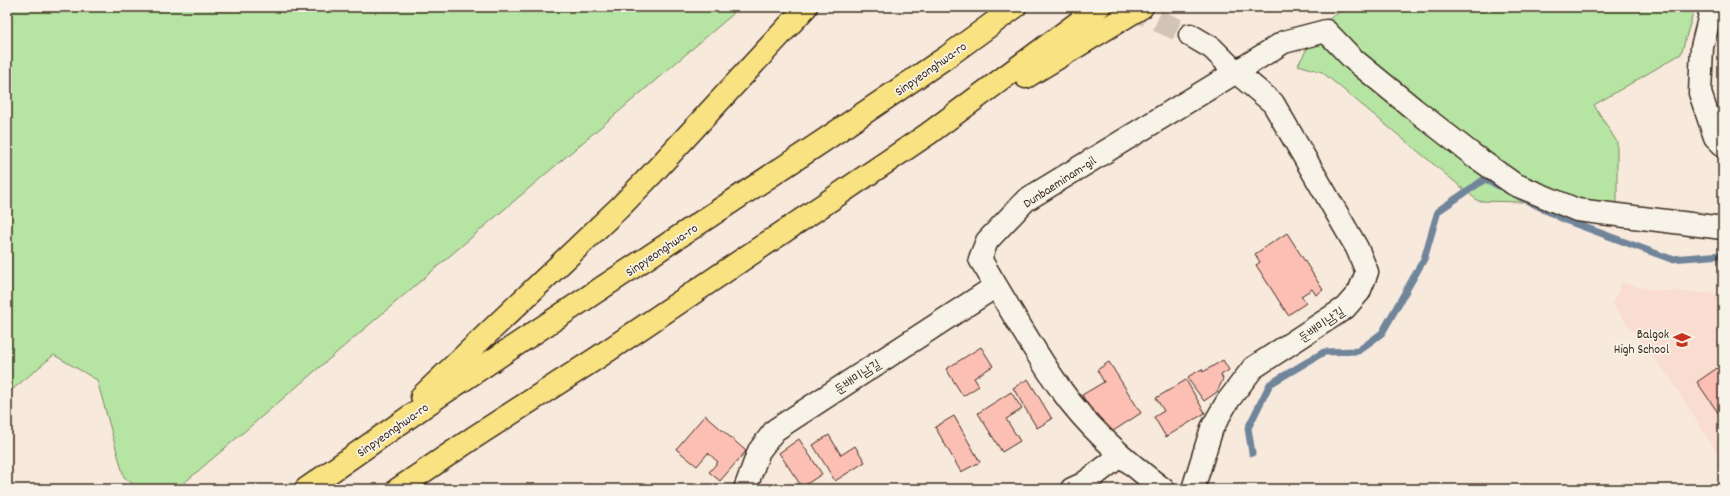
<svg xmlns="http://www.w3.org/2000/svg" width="1730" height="496" font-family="Dekko,'Poor Story',sans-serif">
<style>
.built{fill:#f9ddd0}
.green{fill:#b6e4a3;stroke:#788760}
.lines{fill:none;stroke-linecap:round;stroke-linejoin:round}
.stream{stroke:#70859a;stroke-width:7}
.building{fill:#fbc0b3;stroke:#3b2a1e}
.street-tunnel{stroke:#d2c3b7;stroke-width:22;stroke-dasharray:22 11;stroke-linecap:butt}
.street-casing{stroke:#3b2a1e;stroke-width:25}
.highway-casing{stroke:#3b2a1e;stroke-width:25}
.street{stroke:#f7f3e8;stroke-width:22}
.highway{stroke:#f8e281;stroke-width:22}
.labels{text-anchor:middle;stroke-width:3.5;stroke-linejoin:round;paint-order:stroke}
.street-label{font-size:13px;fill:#3b2a1e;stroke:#f7f3e8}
.poi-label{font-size:13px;fill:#3b2a1e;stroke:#f7f3e8;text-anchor:end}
</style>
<rect width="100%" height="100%" fill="#f8e9dd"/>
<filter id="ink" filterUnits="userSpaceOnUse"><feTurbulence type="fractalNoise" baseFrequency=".025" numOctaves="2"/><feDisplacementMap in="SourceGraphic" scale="8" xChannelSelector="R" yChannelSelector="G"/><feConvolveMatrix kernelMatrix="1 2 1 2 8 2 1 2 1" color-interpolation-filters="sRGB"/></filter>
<g filter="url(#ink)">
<path class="built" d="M1622,282L1652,290L1723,294V462L1668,376L1612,304Z"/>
<path class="green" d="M7,7H733V14L177,489H139L124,477L97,380L54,355L7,394Z
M1343,7H1695L1681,54L1594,105L1617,142V204L1478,201L1322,72L1298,65L1320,25L1341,11Z"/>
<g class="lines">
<path class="stream" d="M1252,453L1248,428L1270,384L1324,352L1358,351L1382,333L1424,259L1438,211L1485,179L1565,220L1671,259L1723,255"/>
</g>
<path class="building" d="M1287,233L1323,290L1316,295L1312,289L1301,296L1306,303L1288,315L1256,265L1260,262L1255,254Z
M981,347L993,366L974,378L979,386L963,396L946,369Z
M1223,360L1229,370L1221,375L1223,379L1217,392L1204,401L1188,379L1189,376L1202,369L1203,372Z
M1109,362L1141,413L1107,435L1082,395L1104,382L1097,370Z
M1723,364V420L1697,382Z
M1028,379L1052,419L1037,428L1013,388Z
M1186,380L1205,413L1166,437L1154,417L1164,411L1156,398Z
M1011,392L1022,409L1006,419L1020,441L1002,452L978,413Z
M705,415L746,451L720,481L709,472L718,462L708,453L697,466L676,449Z
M954,416L980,462L961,472L935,427Z
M829,435L841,455L855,446L865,462L835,481L813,445Z
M799,439L822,474L802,487L779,453Z"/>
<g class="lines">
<path class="street-tunnel" d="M1127,7L1190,35"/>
<g class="street-casing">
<path id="street" d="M1712,7L1702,47L1700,93L1715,137L1723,145
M745,489L759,451L775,430L996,286
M1072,489L1083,484L1121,455
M1163,489C1126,461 1089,429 1062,391C1032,349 1007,303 980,259L987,241L1026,200L1236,72L1212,48L1190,35
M1193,489L1212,428L1227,402L1253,368L1345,308L1359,292L1367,272L1357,248L1273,103L1236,72L1284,42L1326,31L1353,59L1414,109L1473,155L1514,184L1577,210L1723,228"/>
</g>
<g class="highway-casing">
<path id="highway" d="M1026,77L1142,7
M422,396L621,206L653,173L806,7
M306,489L442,394L823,141L948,56L1015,7
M398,489L473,438L597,358L928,134L1099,7"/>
</g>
<use href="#street" class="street"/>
<use href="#highway" class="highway"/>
</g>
</g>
<defs>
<g id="school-bare" transform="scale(1.38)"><path d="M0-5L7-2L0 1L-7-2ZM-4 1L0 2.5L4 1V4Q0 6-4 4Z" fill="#c8321e" stroke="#f7f3e8" stroke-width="2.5" paint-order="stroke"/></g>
</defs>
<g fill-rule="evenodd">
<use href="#school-bare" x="1682" y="340"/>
</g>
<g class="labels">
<g class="street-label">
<text transform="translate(930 68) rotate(-35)" y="5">Sinpyeonghwa-ro</text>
<text transform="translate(1059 181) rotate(-33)" y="5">Dunbaeminam-gil</text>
<text transform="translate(661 249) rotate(-34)" y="5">Sinpyeonghwa-ro</text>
<text transform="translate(1321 324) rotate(-34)" y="5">둔배미남길</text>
<text transform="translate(857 376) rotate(-33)" y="5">둔배미남길</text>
<text transform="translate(392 429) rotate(-35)" y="5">Sinpyeonghwa-ro</text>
</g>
<g class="poi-label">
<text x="1669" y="338">Balgok<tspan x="1669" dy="15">High School</tspan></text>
</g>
</g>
<rect width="1730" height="496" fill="none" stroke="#f7f3e8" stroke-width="24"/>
<rect x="12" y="12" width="1706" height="472" fill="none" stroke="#3b2a1e" stroke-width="1.5" filter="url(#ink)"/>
</svg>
